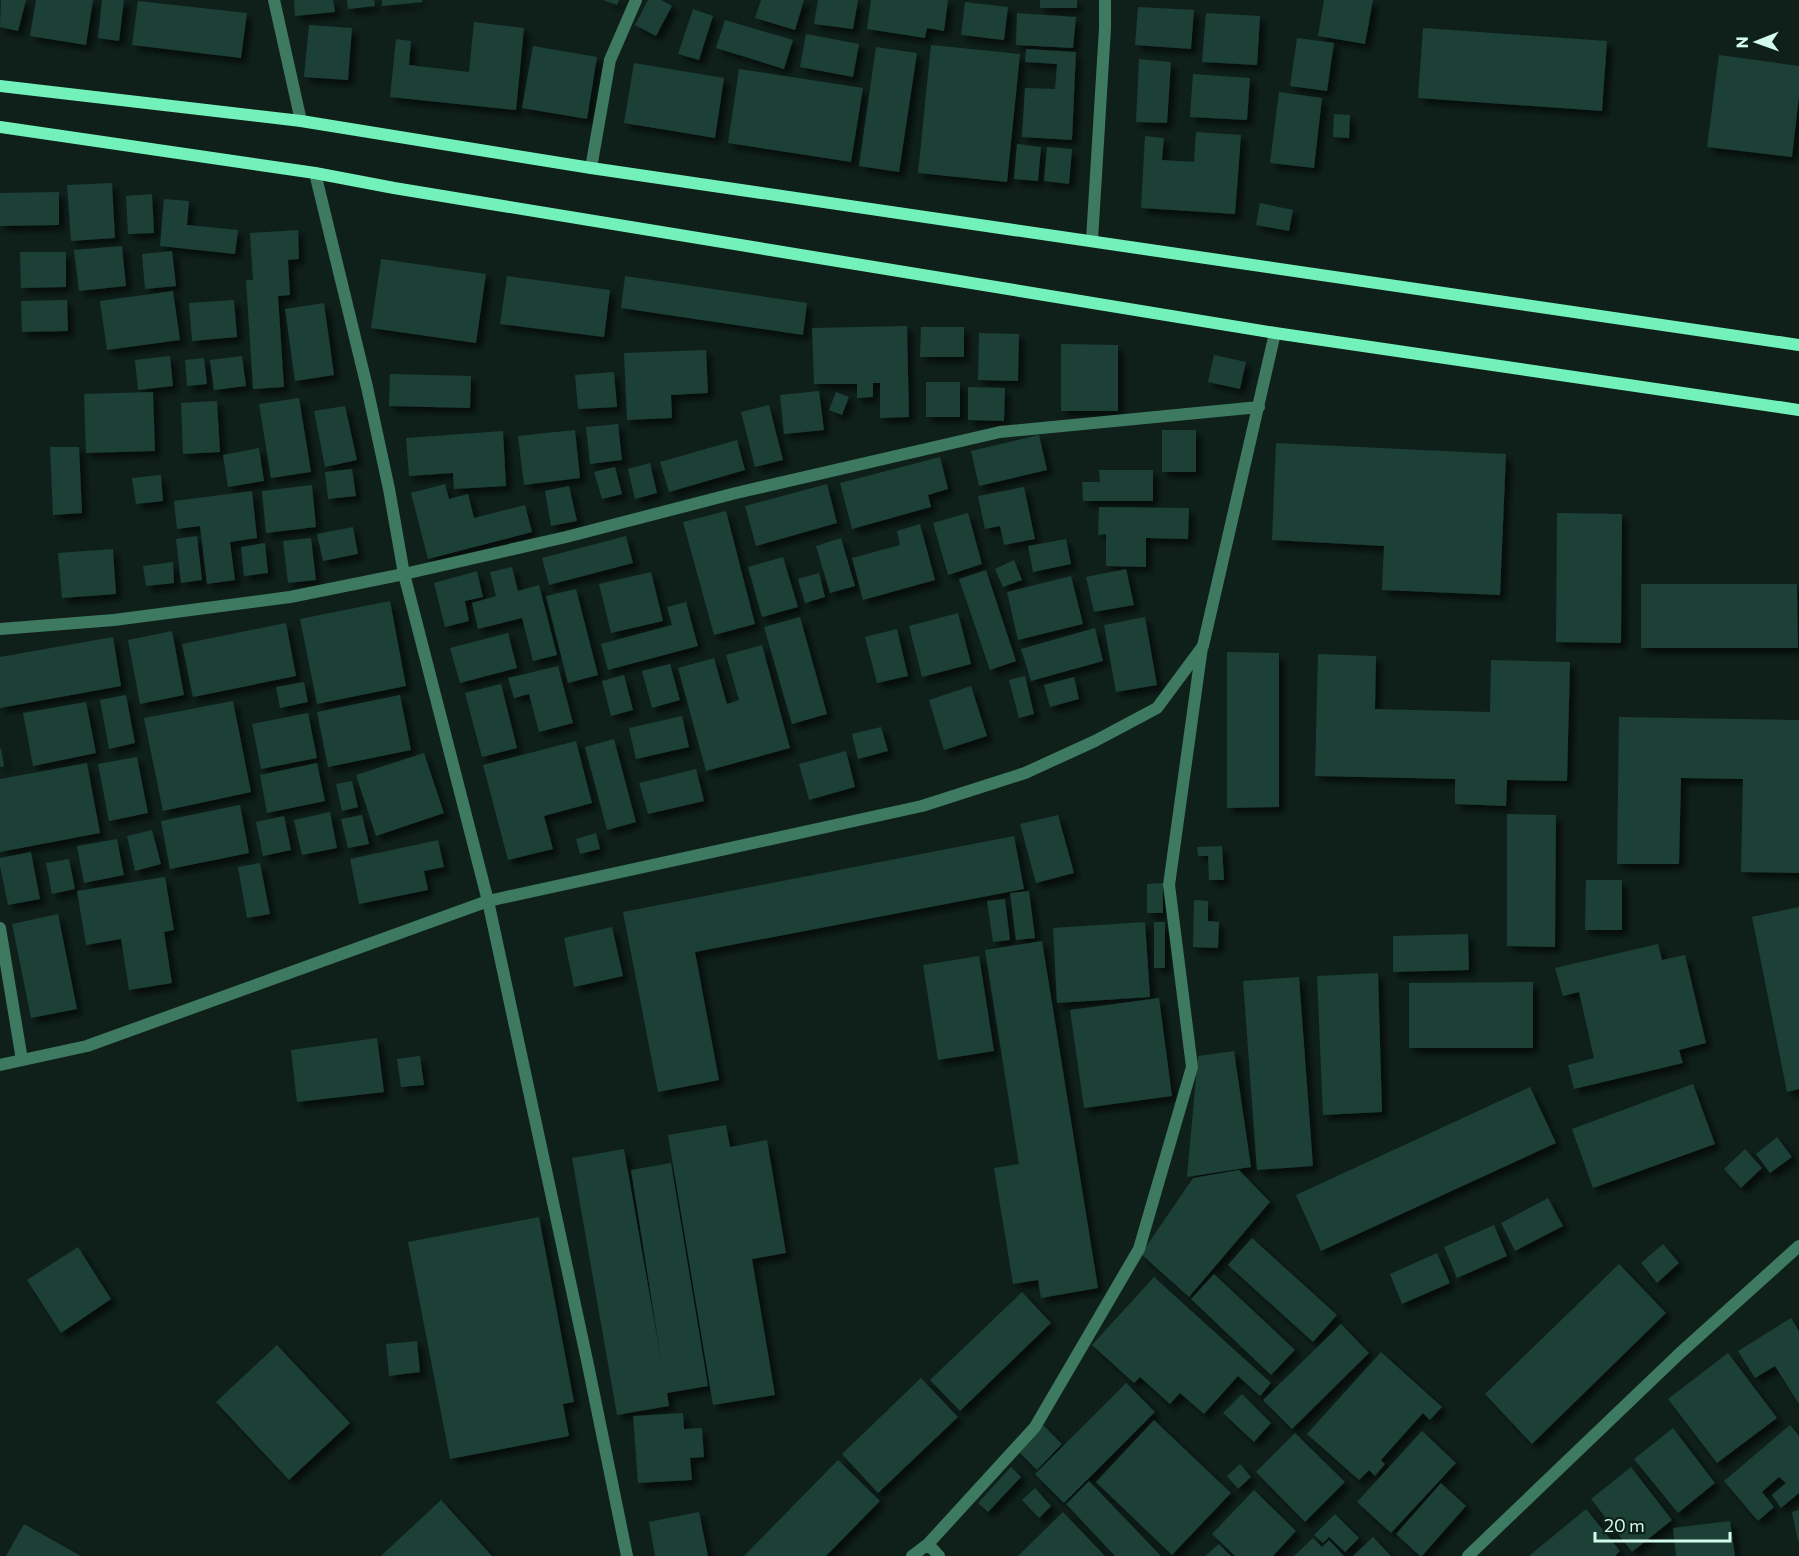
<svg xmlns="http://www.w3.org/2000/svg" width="1799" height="1556" font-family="Commissioner,sans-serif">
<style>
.building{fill:#1d3f36;filter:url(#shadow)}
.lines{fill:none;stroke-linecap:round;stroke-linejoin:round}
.minor{stroke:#3e7a61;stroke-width:12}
.secondary{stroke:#72f2ba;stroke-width:12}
</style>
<defs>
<filter id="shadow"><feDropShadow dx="5.5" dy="5.5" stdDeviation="3" flood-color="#0009"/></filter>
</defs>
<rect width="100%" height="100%" fill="#0f201b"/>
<path class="building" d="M1,0H26L18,31L0,27Z
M36,0H93L86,45L30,36Z
M102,0H124L119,41L98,38Z
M294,0H333L335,12L295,16Z
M347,0H374L375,6L348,9Z
M382,0H422V2L382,6Z
M603,0H619L617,5Z
M648,0H661L672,6L656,36L635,25Z
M761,0H804L795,30L755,18Z
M818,0H858L853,29L814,24Z
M871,0H948L944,31L927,28L925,38L867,29Z
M1040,0H1077V8H1040Z
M1324,0H1373L1365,44L1318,36Z
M138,1L247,13L241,58L132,45Z
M965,2L1008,7L1004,40L961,35Z
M1138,7L1194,10L1191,49L1135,45Z
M693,9L713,16L699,60L678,54Z
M1017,13L1076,17L1073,48L1016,45Z
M1206,13L1260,16L1257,65L1202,62Z
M725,20L793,40L784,69L716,48Z
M474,22L524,28L516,110L390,97L396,39L411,41L409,65L469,72Z
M309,25L352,28L348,80L304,77Z
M1423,28L1607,41L1602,111L1418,98Z
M806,34L859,44L853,77L800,67Z
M1297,38L1334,43L1327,91L1290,86Z
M931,45L1020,54L1007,182L918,173Z
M533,46L597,57L587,119L522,108Z
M876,47L917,53L899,172L859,166Z
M1026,49L1076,52L1072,140L1022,137L1025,88L1055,89L1057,64L1025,62Z
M1719,55L1799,66V96L1792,157L1707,147Z
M1139,59L1171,62L1167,123L1136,122Z
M634,63L724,78L715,138L624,123Z
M739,69L863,88L851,162L728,143Z
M1193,74L1250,78L1247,120L1190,117Z
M1279,92L1322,98L1314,168L1270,163Z
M1334,114L1350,115L1349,138L1333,137Z
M1196,132L1241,135L1235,214L1141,208L1145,136L1164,138L1162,160L1194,162Z
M1017,144L1041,147L1038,181L1014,179Z
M1047,147L1072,149L1069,184L1044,181Z
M112,183L115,238L71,241L67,185Z
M59,192V225L0,226V193Z
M152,194L154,233L128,234L126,196Z
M164,199L189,201L187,225L238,230L235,254L160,246Z
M1260,203L1293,210L1289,231L1256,225Z
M298,230L299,259L288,260L290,295L278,296L284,387L253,389L246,280H253L250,233Z
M122,246L126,286L79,291L74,250Z
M172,251L176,286L145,289L142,254Z
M20,252H66V287L21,288Z
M381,259L486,274L476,343L371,328Z
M507,276L610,290L604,337L500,324Z
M625,276L807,303L803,335L621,308Z
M173,291L180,340L107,350L100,301Z
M67,300L68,331L22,332L21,301Z
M234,300L237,337L192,341L189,303Z
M324,303L334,375L295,381L285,309Z
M907,326L909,417L880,418V383H873V397L857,398V384H814L812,328Z
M921,327H964V357H920Z
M979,333L1019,334L1018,381L978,380Z
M1061,344L1118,345V411H1061Z
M706,350L708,393L671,395L672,418L627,420L624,353Z
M1214,355L1246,362L1240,389L1208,382Z
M170,356L173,386L138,390L135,360Z
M242,356L246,386L214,390L210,360Z
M204,358L207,384L187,386L185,360Z
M614,372L617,407L578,409L575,375Z
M390,374L471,376L470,408L389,406Z
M926,382H960V417H926Z
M968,387L1005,388L1004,421L968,420Z
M819,391L824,430L784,434L780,395Z
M153,392L155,451L86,453L84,394Z
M836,392L849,397L842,415L829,410Z
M299,398L311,472L271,478L259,404Z
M217,401L220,452L183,454L181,403Z
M769,405L783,460L755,467L741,412Z
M345,406L357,460L325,467L314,411Z
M618,424L622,460L590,464L586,427Z
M575,430L580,478L524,485L518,436Z
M1162,430H1196V472H1162Z
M503,431L506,486L454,489L453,473L409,476L406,438Z
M1039,435L1047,470L979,486L971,451Z
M737,440L745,470L669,492L660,462Z
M1276,443L1506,454L1500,595L1382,590L1384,546L1272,540Z
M50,447H79L82,513L53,515Z
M259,448L264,481L228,487L223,455Z
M940,457L948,489L928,495L931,507L852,529L840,483Z
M650,463L657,493L635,499L628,469Z
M615,467L622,494L602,499L594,472Z
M352,469L356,496L328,499L325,472Z
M1099,470H1153V501H1083L1082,482H1100Z
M161,475L163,501L136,504L132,478Z
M445,484L449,499L468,494L474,518L525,505L532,532L428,559L411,493Z
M827,484L837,523L756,546L745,506Z
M312,485L316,527L266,533L262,491Z
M569,486L577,521L551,526L545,491Z
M1024,487L1035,539L1004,545L1000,526L985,529L978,496Z
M252,491L257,538L230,542L235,580L207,584L200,526L177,529L174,501Z
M1099,507L1189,508L1188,539L1146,538V567L1106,566V534L1098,535Z
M726,511L755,624L714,635L683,522Z
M968,513L982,564L948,575L933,523Z
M1557,513L1622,514L1621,643L1556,642Z
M920,524L935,580L863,600L852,558L900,545L897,531Z
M353,527L358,554L323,561L317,534Z
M197,536L202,580L181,583L176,539Z
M626,536L633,563L549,585L542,558Z
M311,538L316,580L288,583L283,541Z
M841,538L855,586L830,593L816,546Z
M1066,539L1071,564L1033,572L1028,546Z
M265,543L268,573L244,576L241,547Z
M113,549L116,594L62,598L58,553Z
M783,557L798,607L762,617L748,567Z
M1014,560L1022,580L1003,587L995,569Z
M173,562L174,583L146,586L143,566Z
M512,567L518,591L539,585L557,655L533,661L522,618L478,629L472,603L496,596L490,572Z
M1126,569L1134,605L1094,612L1086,577Z
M986,570L1016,661L990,670L959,579Z
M477,571L483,597L465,601L469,621L445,627L434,583Z
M651,572L663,621L611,633L599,584Z
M819,573L825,597L805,603L798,579Z
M1071,576L1083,624L1018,640L1007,592Z
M1641,584H1797L1798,648H1641Z
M576,589L598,675L568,683L546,596Z
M390,601L406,686L317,704L300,619Z
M686,602L698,646L608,670L601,644L672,625L667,607Z
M958,613L971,664L922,677L909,626Z
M800,617L827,714L792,724L764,627Z
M1145,617L1157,685L1116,692L1104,625Z
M286,623L296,676L193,697L182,644Z
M1095,628L1103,661L1031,681L1021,649Z
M897,629L908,676L877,683L865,637Z
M172,631L184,695L140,704L128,640Z
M508,633L517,668L460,683L450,648Z
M113,637L121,686L0,708V657Z
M762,645L790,748L706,771L678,668L714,658L727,704L739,700L726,655Z
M1227,652L1279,653V807L1227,808Z
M1318,654L1376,656L1375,709L1490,712L1491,660L1570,662L1567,781L1507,780L1506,806L1455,804V779L1315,776Z
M670,664L680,700L652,708L642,671Z
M558,666L573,723L539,732L529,694L514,698L508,678Z
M624,675L633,710L611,716L602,681Z
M1025,676L1034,714L1019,718L1009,680Z
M1074,677L1079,699L1050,707L1044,685Z
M304,682L308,702L280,708L276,687Z
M501,684L517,748L482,757L465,693Z
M971,686L987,736L944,750L929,700Z
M126,695L135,743L109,749L100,700Z
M400,695L411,750L328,767L317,712Z
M233,701L251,792L163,811L144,718Z
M86,702L96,753L33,766L23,713Z
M308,713L317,758L261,769L252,724Z
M682,716L689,747L636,759L629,728Z
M1619,717L1799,720V873L1741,872L1743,779L1681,778L1679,864H1617Z
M881,727L888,751L858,759L852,734Z
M614,739L636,822L607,830L585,747Z
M576,741L592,803L544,816L553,849L508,860L483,765Z
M1,748L4,766L0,767V749Z
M846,751L855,787L809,800L799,764Z
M424,753L444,813L376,836L356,775Z
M137,757L148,813L109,821L98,764Z
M87,763L100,833L0,852V779Z
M317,763L325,801L267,813L260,775Z
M696,769L704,801L648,814L639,783Z
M352,781L358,807L342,811L336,784Z
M240,805L249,853L170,869L161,821Z
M330,812L337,848L302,855L294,820Z
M1507,814L1556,815L1555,947L1507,946Z
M362,815L369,844L348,848L341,819Z
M1058,815L1074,873L1036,883L1020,824Z
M284,816L291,850L263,856L256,822Z
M152,830L161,864L135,871L127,836Z
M596,833L600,849L580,854L576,839Z
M1014,836L1024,889L695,952L719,1080L658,1092L623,912Z
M117,839L124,875L84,883L77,846Z
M438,840L444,867L424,871L428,890L359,904L350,859Z
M1222,846L1224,880H1209L1208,856H1198L1197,847Z
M31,852L40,899L8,905L0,866V858Z
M69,859L75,889L52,894L46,863Z
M260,863L270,914L247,918L238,867Z
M165,877L174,930L164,932L172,983L129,990L121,939L86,945L77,891Z
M1586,880H1622V930H1585Z
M1163,883V913H1147V884Z
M1029,891L1035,938L1016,940L1010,893Z
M1005,899L1010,940L993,942L987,901Z
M1194,900L1208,901V921L1219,922L1218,948L1193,947Z
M1799,907V1089L1787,1092L1752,917Z
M58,914L77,1009L31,1018L12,924Z
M1145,922L1150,997L1057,1003L1053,928Z
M1154,922H1165V968H1154Z
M612,927L623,976L574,987L564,938Z
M1468,934L1469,970L1393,972V936Z
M1042,941L1098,1288L1041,1298L1038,1280L1013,1284L994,1168L1019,1164L985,950Z
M1658,944L1662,960L1685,955L1706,1043L1679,1050L1683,1063L1574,1089L1568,1065L1594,1058L1579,992L1563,996L1555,968Z
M979,956L994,1051L938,1060L923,965Z
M1378,973L1382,1112L1323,1115L1317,976Z
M1299,977L1313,1166L1257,1170L1243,981Z
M1533,982V1048H1409V983Z
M1159,998L1172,1096L1084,1108L1070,1010Z
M377,1038L384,1092L297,1102L291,1050Z
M1234,1051L1251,1167L1187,1177L1198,1056Z
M420,1056L424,1085L401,1087L397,1059Z
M1693,1084L1715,1144L1593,1188L1572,1129Z
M1530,1087L1556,1143L1321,1251L1296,1195Z
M726,1125L730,1147L767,1140L786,1253L752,1259L775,1395L713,1405L668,1135Z
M1777,1137L1792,1157L1770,1173L1756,1154Z
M624,1149L662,1365L631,1170L671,1163L708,1386L667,1393L669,1406L617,1415L572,1158Z
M1745,1149L1762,1168L1741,1188L1724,1169Z
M1239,1170L1270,1202L1189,1297L1141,1254L1193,1178Z
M1548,1198L1563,1226L1515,1251L1501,1223Z
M539,1217L574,1402L563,1404L569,1436L450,1459L408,1242Z
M1494,1225L1507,1256L1457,1278L1444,1247Z
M1252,1238L1337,1315L1313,1342L1228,1265Z
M1663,1244L1679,1263L1657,1283L1641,1263Z
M78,1247L111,1299L61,1333L27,1280Z
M1437,1253L1450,1283L1402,1304L1390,1274Z
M1619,1264L1666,1313L1532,1444L1485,1394Z
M1214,1274L1295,1350L1271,1375L1191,1299Z
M1154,1277L1271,1383L1260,1396L1238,1376L1204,1414L1180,1393L1170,1404L1140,1377L1134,1383L1092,1345Z
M1022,1292L1051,1323L960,1411L930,1380Z
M1791,1318L1799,1331V1404L1775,1366L1755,1378L1738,1351Z
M1341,1324L1369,1353L1292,1429L1263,1400Z
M417,1341L420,1372L389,1376L386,1344Z
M277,1345L350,1423L289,1480L216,1402Z
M1381,1352L1442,1407L1430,1420L1423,1413L1381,1460L1385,1464L1375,1476L1369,1470L1359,1480L1307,1434Z
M1728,1353L1777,1418L1717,1463L1668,1399Z
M921,1378L958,1417L878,1493L842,1454Z
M1126,1383L1155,1412L1064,1503L1035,1474Z
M1242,1394L1271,1423L1254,1442L1223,1413Z
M683,1413L684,1429L702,1428L704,1457L690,1458L692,1480L638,1483L633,1416Z
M1154,1420L1231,1493L1172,1555L1096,1482Z
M1041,1423L1062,1444L1037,1470L1016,1449Z
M1790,1425L1799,1436V1493L1781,1508L1772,1495L1786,1483L1779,1477L1762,1492L1774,1507L1758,1521L1724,1481Z
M1673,1428L1715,1483L1678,1513L1634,1459Z
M1422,1431L1456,1463L1391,1533L1357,1502Z
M1295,1433L1345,1482L1305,1522L1256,1472Z
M838,1460L880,1501L826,1556H744Z
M1240,1464L1251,1477L1238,1489L1227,1476Z
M1011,1467L1021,1477L988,1512L978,1503Z
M1631,1467L1672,1520L1632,1552L1591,1499Z
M1089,1481L1161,1556H1115L1066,1504Z
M1441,1483L1466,1506L1422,1556H1420L1396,1534Z
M1035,1488L1051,1506L1039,1518L1022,1500Z
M1254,1490L1296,1531L1273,1556H1235L1212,1534Z
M441,1500L492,1556H381Z
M1586,1509L1620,1551L1615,1556H1529Z
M1799,1510V1541H1798L1792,1512Z
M699,1512L708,1556H655L649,1522Z
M1063,1512L1105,1556H1018Z
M1335,1514L1359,1538L1345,1552L1329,1537L1323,1543L1314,1535Z
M1730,1521L1735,1556H1676L1673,1528Z
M24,1524L81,1556H6Z
M1373,1537L1391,1556H1353Z
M1313,1538L1322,1547L1329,1540L1344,1556H1294Z
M1219,1544L1231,1556H1205Z"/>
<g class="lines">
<path class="minor" d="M274,0L301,121
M591,168L610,60L636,0
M315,173L367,387L389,489L404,574L488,901L588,1365L627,1556
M1092,240L1105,28V0
M0,629L114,620L290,597L404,574L566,537L736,493L1000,432L1259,407
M0,928L22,1060
M0,1065L87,1046L488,901L922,806L1025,773L1095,741L1157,708L1203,646L1275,333
M928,1544L939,1556
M912,1556L928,1544L1035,1427L1139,1249L1192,1067L1169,885L1202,647
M1468,1556L1679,1354L1799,1246"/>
<path class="secondary" d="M0,86L301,121L591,168L1799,345
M0,127L315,173L394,188L1275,333L1799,410"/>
</g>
<g transform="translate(1757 42) rotate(269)" stroke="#0f201b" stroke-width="4.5" paint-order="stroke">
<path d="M0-4.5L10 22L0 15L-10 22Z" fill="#d2fbed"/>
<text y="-9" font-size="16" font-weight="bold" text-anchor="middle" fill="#d2fbed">N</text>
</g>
<path d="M1595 1532v9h135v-9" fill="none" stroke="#d2fbed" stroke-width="3"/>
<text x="1604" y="1532" font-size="18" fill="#d2fbed" stroke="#0f201b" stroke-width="4.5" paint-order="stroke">20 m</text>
</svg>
